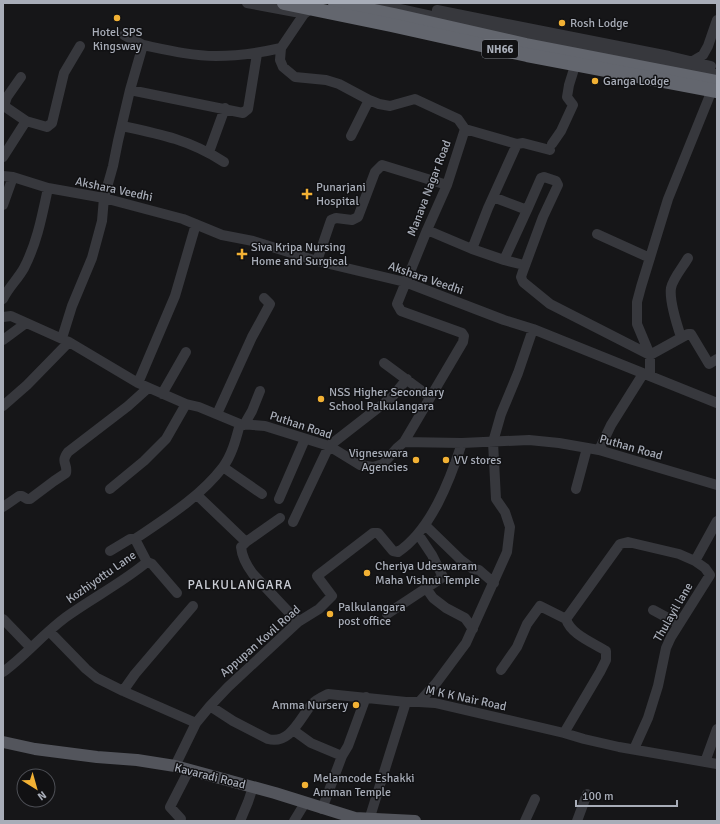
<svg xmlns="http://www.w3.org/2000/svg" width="720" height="824" font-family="Signika,sans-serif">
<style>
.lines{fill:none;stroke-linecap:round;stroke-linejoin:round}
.minor{stroke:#37383d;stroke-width:10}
.major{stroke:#53555c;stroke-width:12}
.highway{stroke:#63666e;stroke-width:14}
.highway-bridge{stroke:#63666e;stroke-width:14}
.poi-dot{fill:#f2b134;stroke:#111113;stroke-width:1.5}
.labels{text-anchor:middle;stroke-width:3;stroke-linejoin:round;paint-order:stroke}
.shield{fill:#111113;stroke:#7b7e86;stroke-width:1}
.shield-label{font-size:11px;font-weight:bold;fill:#a8adb8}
.poi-label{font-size:12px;fill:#a8adb8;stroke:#111113;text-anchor:start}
.street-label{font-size:12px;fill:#a8adb8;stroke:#111113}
.neighbourhood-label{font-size:13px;letter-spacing:1px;fill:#c9ccd4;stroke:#111113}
</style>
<rect width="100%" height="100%" fill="#161618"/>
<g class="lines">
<path class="minor" d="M247,3L295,12
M373,3L510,33L717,74
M437,10L669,56L711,66
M124,35L143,45
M281,48L280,60L283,67L295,77L326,80L339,84L369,100L379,104L390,106L415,99L458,119L465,129L447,185L427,230L397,304L401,311L462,333L464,336L463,342L404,442
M691,62L703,55L708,46L717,20
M21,77L7,97L4,106L26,121
M130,90L243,113L248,109L257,54
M122,126C160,134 190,140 224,162
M465,129L517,144L523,143L550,150
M351,136L369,100
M552,144L561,131L573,105L567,97L569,85L574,69
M209,152L225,108
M3,157L26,121L47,127L52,123L64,73L80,46
M3,176L13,177L48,188L104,198L183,219L222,235L253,241L317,261L405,282L504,320L533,329L717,403
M493,197L517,144
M3,205L13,177
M527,210L541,178L544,177L556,181L558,185L543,217L523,271L521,277L523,282L550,304L650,355L688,334H691L709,364L717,359
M427,230L472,249L488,208L493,197L527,210L504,260L472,249
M597,234L650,258
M504,260L524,265
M317,261L331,220L336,218L352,220L358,217L375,172L382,165L447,185
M3,299C8,288 18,279 24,268C37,243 42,216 48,188
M3,317L11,316L69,342L138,383L186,404L199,407L240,424L265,426L329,446L360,465L373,467L383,464L397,448L404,442L462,443L529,440L559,443L599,450L717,485
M681,337C677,325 669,301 671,288C673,278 683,267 688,258
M62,338L72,306L92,258L102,221L104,198L113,166L118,141L130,90L143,45C167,50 192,56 216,56C238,56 259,53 281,48L304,14L309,10L311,4
M3,340L26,323
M384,363L430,397
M650,376V355L637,324V302L641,287L668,199L710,95
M138,383L175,296L196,224
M162,394L186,352
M3,406L27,385L69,342
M217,414L252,337L270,304L264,298
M244,425L252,411L260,391
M599,450L611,425L643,374
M223,467L262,494
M110,489L144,461L166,439L186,404
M576,489L587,448
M197,495L246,542
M279,499L305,439
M3,507L19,496H22L27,499H30L54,481L66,473C68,463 60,463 68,452L128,406L148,388
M280,518L246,542L241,547C242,557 247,566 253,574L298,622
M293,522L329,446L392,397L407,379
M425,525L461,560L473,569L479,570L494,583
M110,551L130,539H135
M147,562L152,564L177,593
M426,588L433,598L446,608L465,618L473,629
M653,610L679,624
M387,614L443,577L432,555L418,534
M3,619L31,648
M49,631L86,669L97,678L123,691L196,723
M501,670L517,647L527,624L540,606L566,619
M3,672C25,656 43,634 66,617C92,598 122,583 147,562L135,539C166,518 200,497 223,467C232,455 236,439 240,424
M123,691L135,674L193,606
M419,702L437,682L466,643L507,552L510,527L505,512L496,499L493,442L501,414L518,373L533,329
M210,706L233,721L268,739C290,745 300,718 312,704C317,699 322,697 328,694L406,702H419L435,703L564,733L584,739L619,747L717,764
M293,730L311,743L342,756
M564,733L600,672L606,660V651C594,643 571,635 566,619L620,544L628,542L679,554L695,561
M634,749L648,718L658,686L666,648L671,637L710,575L705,568L695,561L717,521
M705,762L717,729
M175,766L196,723L210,706L228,687L298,622L319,609L332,596L317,576L373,533H378L393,551L398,552C431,530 450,480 462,443
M322,809L342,756L348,746L366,697
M369,820L406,702
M179,821L181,819L170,807L189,770
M240,821L248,802L253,787
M294,821L305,803
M525,821L535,799
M577,821L587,794"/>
<path class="major" d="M3,742L35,749L97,757L137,760L175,766L275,793L355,818L415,821"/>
<path class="highway" d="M335,3L394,15L526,45L717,82"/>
<path class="highway-bridge" d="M284,3L391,25L527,55L717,91"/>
</g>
<g class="poi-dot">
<circle cx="117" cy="18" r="4"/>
<circle cx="562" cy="23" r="4"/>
<circle cx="595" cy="81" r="4"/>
<path d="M305 188h4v4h4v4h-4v4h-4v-4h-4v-4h4z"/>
<path d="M240 248h4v4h4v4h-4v4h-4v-4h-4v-4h4z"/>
<circle cx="321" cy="399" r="4"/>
<circle cx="416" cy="460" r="4"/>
<circle cx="446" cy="460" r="4"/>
<circle cx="367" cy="573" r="4"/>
<circle cx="330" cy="614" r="4"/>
<circle cx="356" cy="705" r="4"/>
<circle cx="305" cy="785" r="4"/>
</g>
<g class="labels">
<rect class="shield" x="482" y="40" width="36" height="18" rx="3"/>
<g class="shield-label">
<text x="500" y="53">NH66</text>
</g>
<g class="poi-label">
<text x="570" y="27">Rosh Lodge</text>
<text x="117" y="36" text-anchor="middle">Hotel SPS<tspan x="117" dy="14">Kingsway</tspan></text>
<text x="603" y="85">Ganga Lodge</text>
<text x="316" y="191">Punarjani<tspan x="316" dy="14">Hospital</tspan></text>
<text x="251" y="251">Siva Kripa Nursing<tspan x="251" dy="14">Home and Surgical</tspan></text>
<text x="329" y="396">NSS Higher Secondary<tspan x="329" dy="14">School Palkulangara</tspan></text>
<text x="408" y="457" text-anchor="end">Vigneswara<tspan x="408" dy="14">Agencies</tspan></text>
<text x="454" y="464">VV stores</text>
<text x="375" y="570">Cheriya Udeswaram<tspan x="375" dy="14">Maha Vishnu Temple</tspan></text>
<text x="338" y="611">Palkulangara<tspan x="338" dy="14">post office</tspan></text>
<text x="348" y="709" text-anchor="end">Amma Nursery</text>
<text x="313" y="782">Melamcode Eshakki<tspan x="313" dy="14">Amman Temple</tspan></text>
</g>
<g class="street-label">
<text transform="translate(429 188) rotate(-69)" y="4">Manava Nagar Road</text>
<text transform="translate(114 189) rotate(12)" y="4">Akshara Veedhi</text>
<text transform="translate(426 278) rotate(19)" y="4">Akshara Veedhi</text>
<text transform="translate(301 425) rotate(18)" y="4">Puthan Road</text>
<text transform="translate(631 447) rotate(16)" y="4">Puthan Road</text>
<text transform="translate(101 577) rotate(-35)" y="4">Kozhiyottu Lane</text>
<text transform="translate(673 612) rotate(-60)" y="4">Thulayil lane</text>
<text transform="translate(260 641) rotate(-41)" y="4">Appupan Kovil Road</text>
<text transform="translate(466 698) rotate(12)" y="4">M K K Nair Road</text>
<text transform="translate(210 776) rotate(14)" y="4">Kavaradi Road</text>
</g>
<g class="neighbourhood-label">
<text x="240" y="589">PALKULANGARA</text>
</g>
</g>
<rect width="720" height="824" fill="none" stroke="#a8adb8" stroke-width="8"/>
<g transform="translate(36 788) rotate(143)"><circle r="19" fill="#111113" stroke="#4d4f55"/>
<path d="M0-3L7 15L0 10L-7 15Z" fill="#f2b134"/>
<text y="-6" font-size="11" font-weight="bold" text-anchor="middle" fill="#a8adb8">N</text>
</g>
<path d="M576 800v6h101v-6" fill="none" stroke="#a8adb8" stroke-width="2"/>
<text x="582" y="800" font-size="12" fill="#a8adb8" stroke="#111113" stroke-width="3" paint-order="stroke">100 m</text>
</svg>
